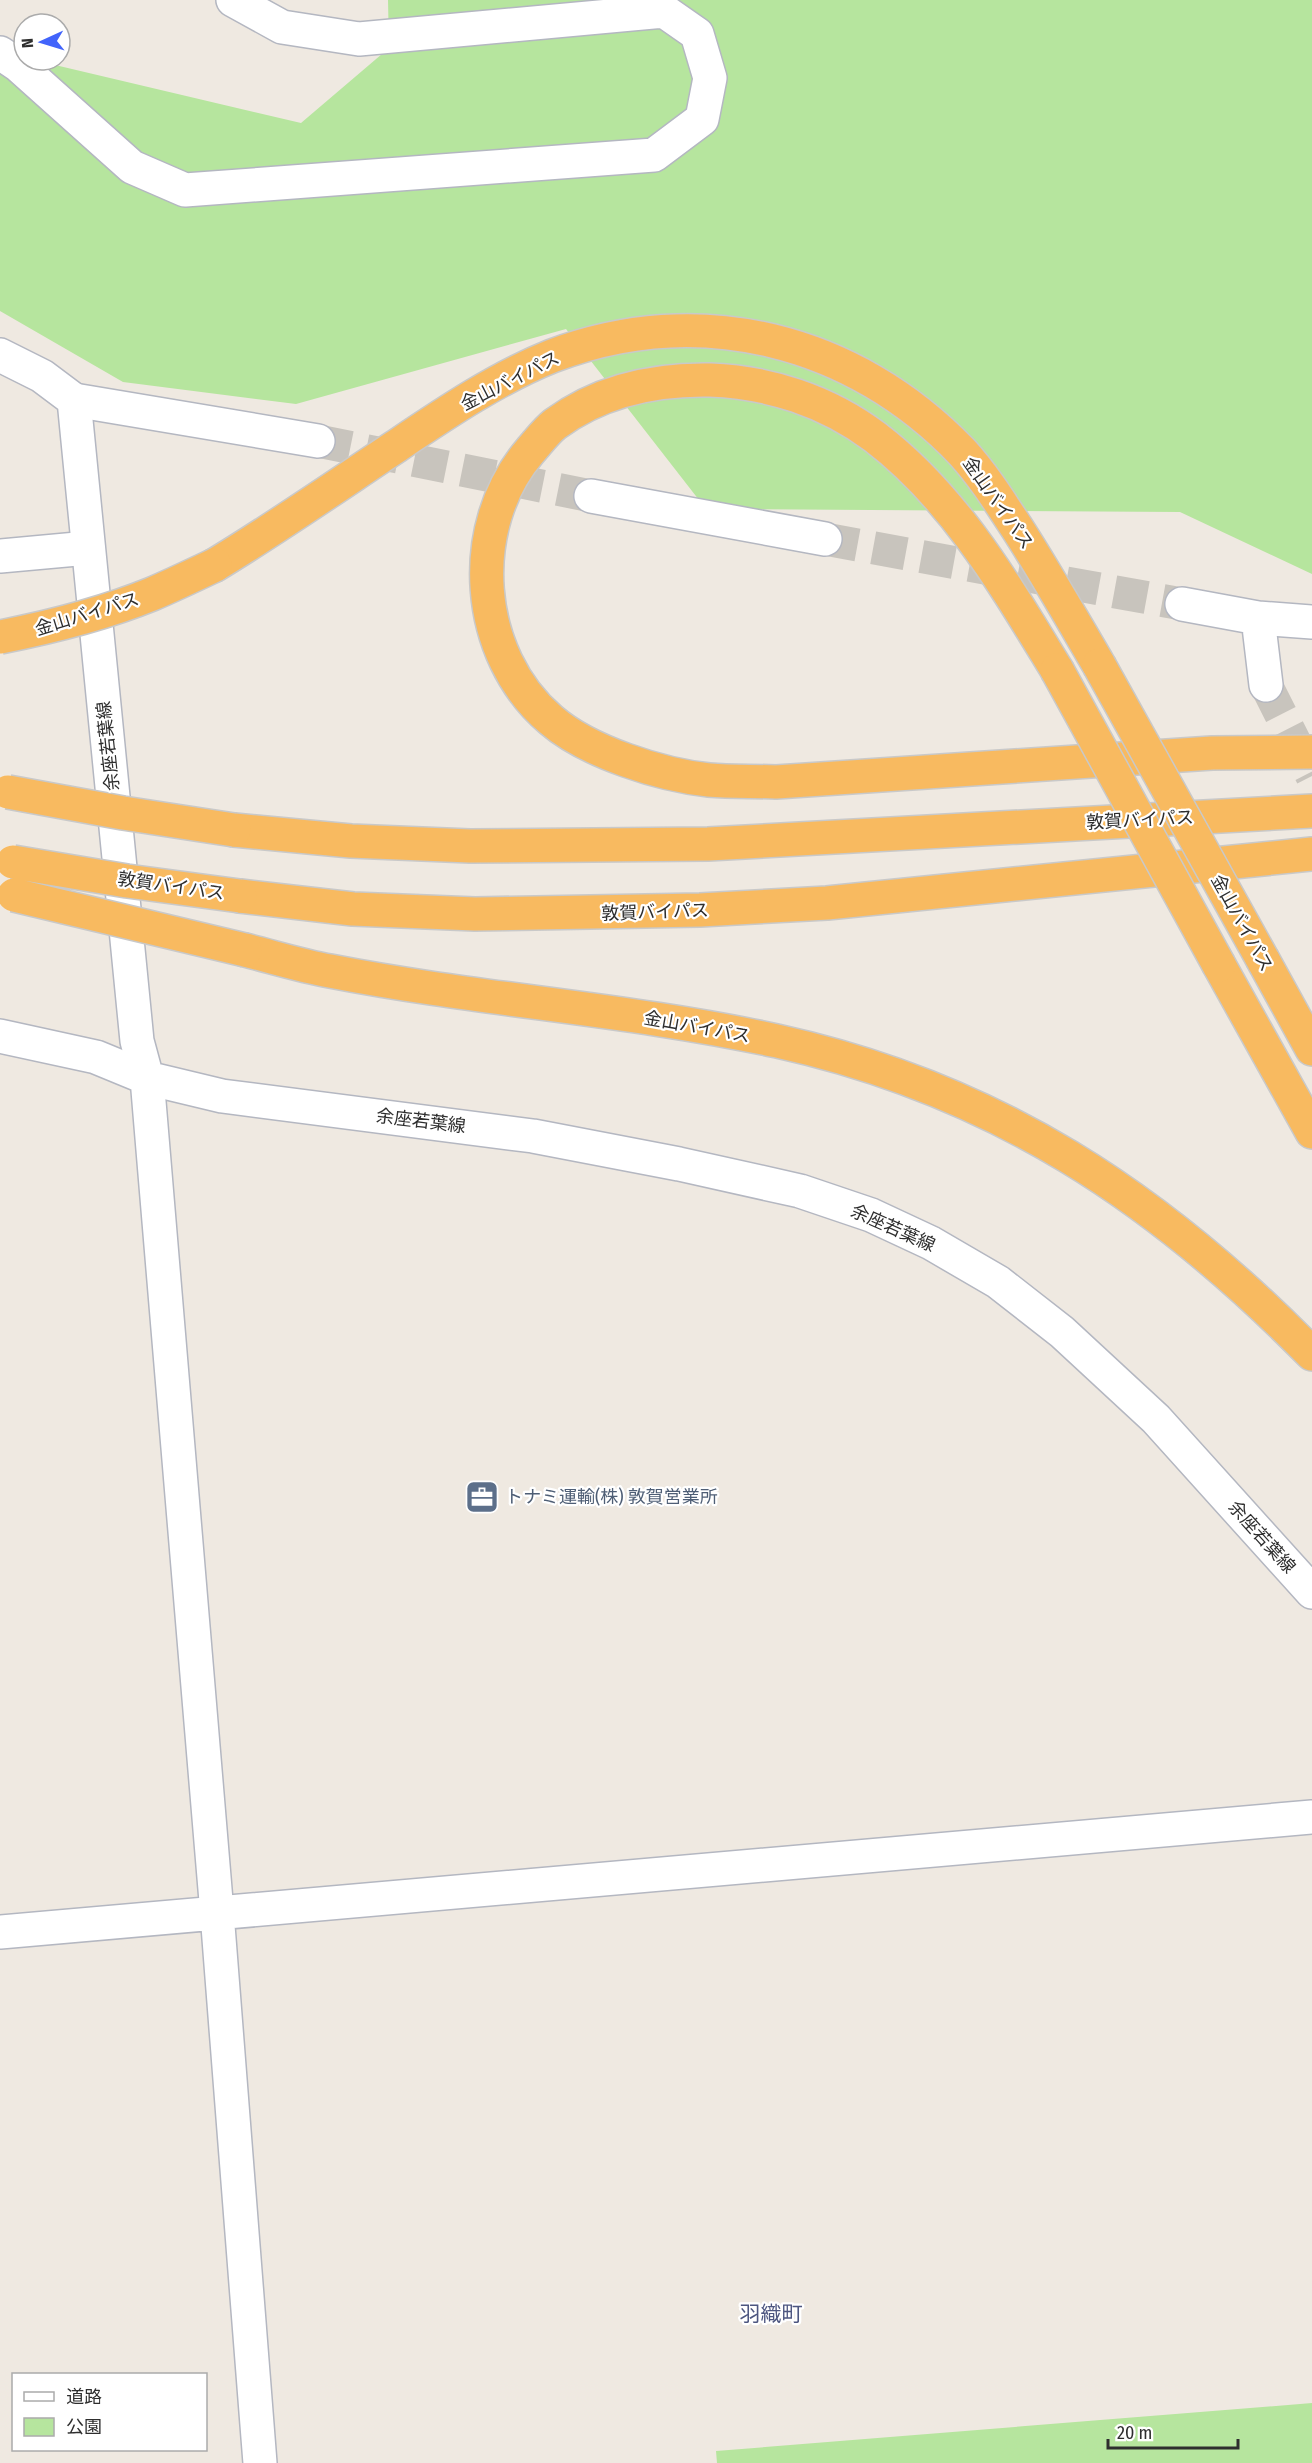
<svg xmlns="http://www.w3.org/2000/svg" width="1312" height="2463" font-family="'Fira Sans Condensed','Noto Sans JP',sans-serif">
<style>
.green{fill:#b6e59e}
.lines{fill:none;stroke-linecap:round;stroke-linejoin:round}
.minor-tunnel{stroke:#c8c4bd;stroke-width:33;stroke-dasharray:33 16;stroke-linecap:butt}
.minor-casing{stroke:#b4b7c1;stroke-width:36}
.secondary-casing{stroke:#b4b7c1;stroke-width:36}
.trunk-casing{stroke:#c9c9c9;stroke-width:36}
.minor{stroke:#fff;stroke-width:33}
.secondary{stroke:#fff;stroke-width:33}
.trunk{stroke:#f8ba60;stroke-width:33}
.trunk-bridge-casing{stroke:#c9c9c9;stroke-width:36;stroke-linecap:butt}
.trunk-bridge{stroke:#f8ba60;stroke-width:33}
.labels{text-anchor:middle;stroke-width:4.5;stroke-linejoin:round;paint-order:stroke}
.street-label{font-size:18px;fill:#2e2e2e;stroke:#fff}
.service-label{font-size:18px;fill:#4e5e75;stroke:#fff;text-anchor:start}
.quarter-label{font-size:21px;fill:#4d5680;stroke:#fff}
</style>
<rect width="100%" height="100%" fill="#efe9e1"/>
<path class="green" d="M388,0H1312V574L1180,512L706,509L566,329L296,404L123,382L0,311V52L301,123L389,48Z
M1312,2403V2463H717L716,2451Z"/>
<g class="lines">
<path class="minor-tunnel" d="M318,441L591,496
M825,539L1182,604
M1266,685L1312,776"/>
<g class="minor-casing">
<path id="minor" d="M0,53L18,65L132,167L185,190L654,155L702,119L710,78L697,34L664,11L359,39L282,27L233,0
M74,400L318,441
M591,496L825,539
M0,556L88,548
M1182,604L1258,618L1312,622
M1258,618L1266,685
M0,1036L96,1057L147,1078L217,1913L260,2463
M0,1932L1312,1817"/>
</g>
<g class="secondary-casing">
<path id="secondary" d="M0,355L42,376L74,400L137,1041L147,1078L222,1096L533,1136L679,1164L800,1191L871,1215L931,1243L998,1282L1062,1332L1156,1419L1312,1592"/>
</g>
<g class="trunk-casing">
<path id="trunk" d="M215,565C276,528 335,487 395,447C444,414 497,378 552,356C699,300 854,339 962,452C983,475 1000,502 1017,528C1046,573 1072,619 1099,665
M1057,670C1005,585 955,498 875,437C827,401 769,382 710,380C654,379 601,390 555,424C546,431 538,442 530,451C465,527 474,655 551,720C588,752 661,775 709,780C731,782 754,781 776,782L1212,753L1312,752
M234,830L351,841L470,846L708,844L1312,811
M240,896L353,909L475,914L700,910L827,903L1312,854
M245,950C273,957 302,966 330,971C479,1000 630,1009 777,1041C995,1089 1158,1197 1312,1354
M1263,960L1312,1049
M1219,965L1312,1132"/>
</g>
<use href="#minor" class="minor"/>
<use href="#secondary" class="secondary"/>
<use href="#trunk" class="trunk"/>
<g class="trunk-bridge-casing">
<path id="trunk-bridge" d="M0,637C51,627 103,614 152,594C173,585 194,575 215,565
M1099,665L1263,960
M1057,670L1219,965
M8,792L123,813L234,830
M13,862L127,881L240,896
M14,895L245,950"/>
</g>
<use href="#trunk-bridge" class="trunk-bridge"/>
</g>
<defs>
<g id="office-square" transform="scale(1.725)"><rect x="-9" y="-9" width="18" height="18" rx="4" fill="#5c6f8a" stroke="#fff"/><path d="M-6-3h4V-5.5h4V-3h4V5H-6ZM-1-4.5V-3h2v-1.5ZM-6 0V1H6V0Z" fill="#fff"/></g>
</defs>
<g fill-rule="evenodd">
<use href="#office-square" x="482" y="1497"/>
</g>
<g class="labels">
<g class="street-label">
<text transform="translate(510 381) rotate(-27)" y="6">金山バイパス</text>
<text transform="translate(998 503) rotate(55)" y="6">金山バイパス</text>
<text transform="translate(87 614) rotate(-17)" y="6">金山バイパス</text>
<text transform="translate(108 746) rotate(-96)" y="6">余座若葉線</text>
<text transform="translate(1140 820) rotate(-3)" y="6">敦賀バイパス</text>
<text transform="translate(171 886) rotate(8)" y="6">敦賀バイパス</text>
<text transform="translate(655 912) rotate(-2)" y="6">敦賀バイパス</text>
<text transform="translate(1242 923) rotate(61)" y="6">金山バイパス</text>
<text transform="translate(697 1027) rotate(10)" y="6">金山バイパス</text>
<text transform="translate(421 1121) rotate(7)" y="6">余座若葉線</text>
<text transform="translate(893 1228) rotate(24)" y="6">余座若葉線</text>
<text transform="translate(1262 1537) rotate(48)" y="6">余座若葉線</text>
</g>
<g class="service-label">
<text x="505" y="1503">トナミ運輸(株) 敦賀営業所</text>
</g>
<g class="quarter-label">
<text x="771" y="2321">羽織町</text>
</g>
</g>
<rect x="12" y="2373" width="195" height="78" fill="#ffffff" stroke="#ababab" stroke-width="1.5"/>
<rect x="24" y="2392" width="30" height="9" fill="#ffffff" stroke="#ababab" stroke-width="1.5"/>
<text x="66" y="2403" font-size="18" fill="#2e2e2e">道路</text>
<rect x="24" y="2418" width="30" height="18" fill="#b6e59e" stroke="#ababab" stroke-width="1.5"/>
<text x="66" y="2433" font-size="18" fill="#2e2e2e">公園</text>
<g transform="translate(42 42) rotate(266)"><circle r="28" fill="#ffffff" stroke="#ababab" stroke-width="1.5"/>
<path d="M0-4.5L10 22L0 15L-10 22Z" fill="#4264fb"/>
<text y="-9" font-size="16" font-weight="bold" text-anchor="middle" fill="#2e2e2e">N</text>
</g>
<path d="M1108 2439v9h130v-9" fill="none" stroke="#2e2e2e" stroke-width="3"/>
<text x="1117" y="2439" font-size="18" fill="#2e2e2e" stroke="#ffffff" stroke-width="4.5" paint-order="stroke">20 m</text>
</svg>
